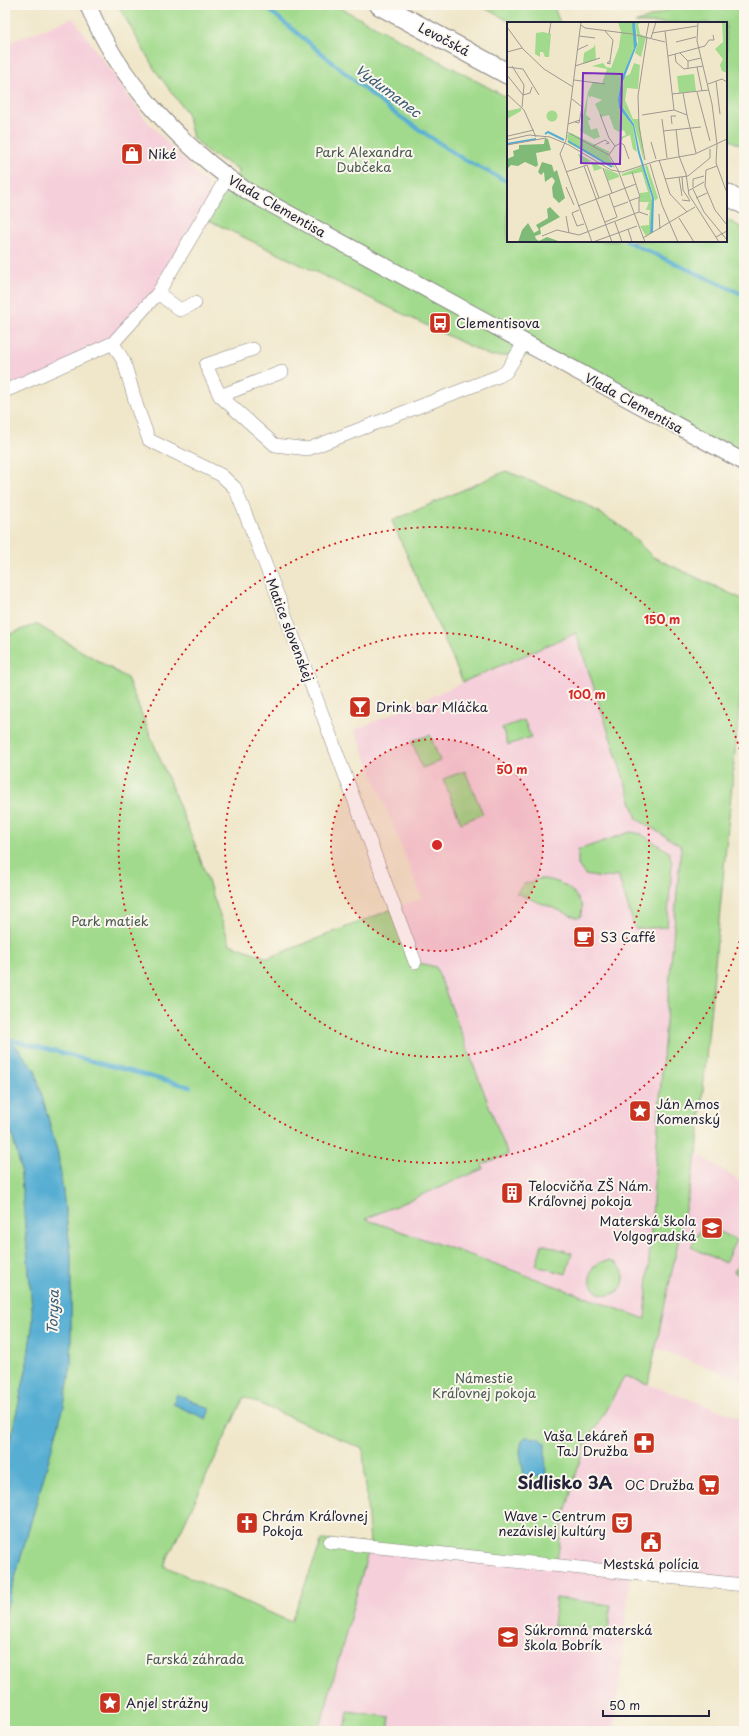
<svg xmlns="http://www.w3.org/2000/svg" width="749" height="1736" font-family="'Playpen Sans',sans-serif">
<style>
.built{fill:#f5cfda}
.green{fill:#a1da8c;stroke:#627e64;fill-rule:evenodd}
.water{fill:#56aed3;stroke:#3c6887}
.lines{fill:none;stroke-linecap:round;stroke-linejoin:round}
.stream{stroke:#56aed3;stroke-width:4}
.minor-casing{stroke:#898482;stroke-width:14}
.tertiary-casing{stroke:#898482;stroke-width:18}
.primary-casing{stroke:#898482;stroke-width:22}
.minor{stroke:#fff;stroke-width:13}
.tertiary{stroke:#fff;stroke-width:16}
.primary{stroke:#fff;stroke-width:20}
.ring{fill:none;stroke:#d62828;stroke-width:2;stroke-dasharray:2 4}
.labels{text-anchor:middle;stroke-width:4;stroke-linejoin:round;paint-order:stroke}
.street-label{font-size:13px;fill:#22223b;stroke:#fbf7ec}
.park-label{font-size:13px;fill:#485953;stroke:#fbf7ec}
.poi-label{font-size:13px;fill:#22223b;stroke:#fbf7ec;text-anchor:start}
.water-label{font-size:14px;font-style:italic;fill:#375a78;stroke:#fbf7ec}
.district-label{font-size:17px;font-weight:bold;fill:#22223b;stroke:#fbf7ec}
.inset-river{fill:none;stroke:#56aed3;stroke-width:2}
.inset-road{fill:none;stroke:#9e9891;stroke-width:1}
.view{fill:#7b2cbf;fill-opacity:0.15;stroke:#7b2cbf;stroke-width:2}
.inset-edge{fill:none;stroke:#22223b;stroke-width:2}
.centre{fill:#d62828;stroke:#fbf7ec;stroke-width:2}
.ring-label{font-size:12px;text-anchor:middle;font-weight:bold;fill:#d62828;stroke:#fbf7ec;stroke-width:4;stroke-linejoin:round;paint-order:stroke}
</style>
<rect width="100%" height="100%" fill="#fbf7ec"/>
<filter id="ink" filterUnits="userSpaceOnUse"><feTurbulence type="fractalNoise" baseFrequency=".025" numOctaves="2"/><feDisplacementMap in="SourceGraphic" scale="8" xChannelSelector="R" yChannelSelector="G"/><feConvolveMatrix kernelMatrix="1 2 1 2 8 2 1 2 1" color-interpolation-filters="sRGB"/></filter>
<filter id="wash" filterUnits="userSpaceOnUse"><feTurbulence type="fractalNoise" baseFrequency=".012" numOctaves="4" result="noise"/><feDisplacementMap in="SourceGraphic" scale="16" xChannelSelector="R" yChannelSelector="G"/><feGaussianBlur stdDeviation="0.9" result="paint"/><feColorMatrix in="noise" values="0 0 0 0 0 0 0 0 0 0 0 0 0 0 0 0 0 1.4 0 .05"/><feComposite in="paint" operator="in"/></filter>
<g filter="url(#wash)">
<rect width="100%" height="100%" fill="#f0e7ca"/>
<path class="built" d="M73,18L145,119L208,185V220L116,345L5,389V44Z
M576,633L637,819L681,846L662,1068L645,1319L482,1259L364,1219L268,958L422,898L355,730Z
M697,1153L744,1184V1380L655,1348Z
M625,1376L744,1419V1581L631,1569L614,1731H319L370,1545L557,1562L562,1524L583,1450Z"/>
<path class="green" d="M118,5H335L508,98V241H726V219L744,229V461L544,355L490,356L208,220L240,170L208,152L193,138L187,113L155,70Z
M479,5H553L560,23H513Z
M681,5H744V147L726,138V23H635Z
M506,471L584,503L622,527L653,557L744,600V684L741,689L697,1153L648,1384L625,1376L583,1450L562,1524L557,1562L370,1545L319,1731H5V1613L64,1406L71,1365V1254L58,1154L35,1070L5,1032V636L36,624L127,678L196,847L230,944L268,958L395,908L415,962L436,967L508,1155L482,1164L483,1169L365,1219L482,1259L645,1319L662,1068L681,846L637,819L576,633L463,682L392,521ZM244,1397L363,1449L370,1544L322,1540L291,1622L164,1566Z
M524,720L531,737L508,745L502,728Z
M430,735L440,761L422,768L412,741Z
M465,771L483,814L461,823L443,779Z
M630,832L641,834L669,852L672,863L667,927L635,929L618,875L603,878L585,875L578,865V850Z
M540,879C558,879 574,888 582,906L581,916L578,918L516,893L524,884Z
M5,1108L20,1165L33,1320L26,1371L5,1463Z
M703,1224L736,1240L725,1263L691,1247Z
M542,1244L572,1253L566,1274L536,1266Z
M744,1253V1277L734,1272Z
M590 1278a17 17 0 1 1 34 0a17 17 0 1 1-34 0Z
M556,1598L611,1605L608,1631L553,1625Z
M348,1711L390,1717L388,1731H345Z"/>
<path class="water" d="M5,1032L35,1070L58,1154L71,1254V1365L64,1406L5,1613V1463L26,1371L33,1320L20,1165L5,1108Z
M177,1394L210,1409L206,1419L173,1404Z
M526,1437L540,1438L545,1443L546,1477H524L520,1451L522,1440Z"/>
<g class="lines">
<path class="stream" d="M263,5L389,109L463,159L508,182
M626,241L744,295
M5,1038L190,1087"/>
</g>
</g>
<g filter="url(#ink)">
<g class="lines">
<g class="minor-casing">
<path id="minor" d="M158,293L180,310L195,303
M113,343L124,362L137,407L149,440L221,475L235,488L281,604L415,962
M282,372L220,396L275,445L308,449L499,376L506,372L524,343
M5,391L113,343L158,293L227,177
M220,396L206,365L253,349
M330,1542L744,1585"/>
</g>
<g class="tertiary-casing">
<path id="tertiary" d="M88,5C118,80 181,146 247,191L744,462"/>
</g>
<g class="primary-casing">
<path id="primary" d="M380,5L508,74
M726,194L744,204"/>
</g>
<use href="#minor" class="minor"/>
<use href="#tertiary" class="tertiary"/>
<use href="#primary" class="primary"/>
</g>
</g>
<circle cx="437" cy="845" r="106" fill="#d62828" fill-opacity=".12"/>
<g class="ring">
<circle cx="437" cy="845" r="106"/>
<circle cx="437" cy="845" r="212"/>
<path d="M743 930A318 318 0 1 1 743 760"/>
</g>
<defs>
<g id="shop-square" transform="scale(1.15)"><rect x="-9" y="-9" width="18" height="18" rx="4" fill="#c8321e" stroke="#fbf7ec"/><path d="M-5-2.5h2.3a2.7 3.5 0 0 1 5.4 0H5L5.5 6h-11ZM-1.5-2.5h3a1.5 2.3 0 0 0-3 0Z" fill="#fff"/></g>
<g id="bus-square" transform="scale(1.15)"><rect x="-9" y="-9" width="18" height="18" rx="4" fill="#c8321e" stroke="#fbf7ec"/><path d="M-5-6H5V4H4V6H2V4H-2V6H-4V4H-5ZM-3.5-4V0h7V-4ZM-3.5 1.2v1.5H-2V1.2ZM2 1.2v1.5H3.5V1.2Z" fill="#fff"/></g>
<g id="bar-square" transform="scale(1.15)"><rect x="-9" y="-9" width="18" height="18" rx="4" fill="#c8321e" stroke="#fbf7ec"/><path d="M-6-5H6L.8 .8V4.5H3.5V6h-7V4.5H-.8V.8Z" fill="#fff"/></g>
<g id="cafe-square" transform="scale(1.15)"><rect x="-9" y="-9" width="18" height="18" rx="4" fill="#c8321e" stroke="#fbf7ec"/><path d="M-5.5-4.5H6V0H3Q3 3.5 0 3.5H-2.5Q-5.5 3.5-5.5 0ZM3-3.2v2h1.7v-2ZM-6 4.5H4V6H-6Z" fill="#fff"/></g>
<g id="sight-square" transform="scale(1.15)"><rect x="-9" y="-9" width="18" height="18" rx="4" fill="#c8321e" stroke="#fbf7ec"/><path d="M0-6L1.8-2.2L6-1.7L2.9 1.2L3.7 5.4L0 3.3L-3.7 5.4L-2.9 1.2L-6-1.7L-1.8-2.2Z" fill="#fff"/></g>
<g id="building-square" transform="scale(1.15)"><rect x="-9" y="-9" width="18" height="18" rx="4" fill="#c8321e" stroke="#fbf7ec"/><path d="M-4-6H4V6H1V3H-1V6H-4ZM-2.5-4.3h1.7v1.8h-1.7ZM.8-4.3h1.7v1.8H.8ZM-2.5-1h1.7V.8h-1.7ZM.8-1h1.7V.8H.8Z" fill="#fff"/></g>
<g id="school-square" transform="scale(1.15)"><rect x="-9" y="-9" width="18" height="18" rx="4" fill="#c8321e" stroke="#fbf7ec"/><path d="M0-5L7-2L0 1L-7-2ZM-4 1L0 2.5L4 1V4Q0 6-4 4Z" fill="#fff"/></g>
<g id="pharmacy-square" transform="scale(1.15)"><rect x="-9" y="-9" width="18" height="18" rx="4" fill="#c8321e" stroke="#fbf7ec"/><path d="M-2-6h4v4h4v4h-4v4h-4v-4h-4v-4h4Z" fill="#fff"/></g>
<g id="supermarket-square" transform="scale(1.15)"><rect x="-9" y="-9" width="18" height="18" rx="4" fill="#c8321e" stroke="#fbf7ec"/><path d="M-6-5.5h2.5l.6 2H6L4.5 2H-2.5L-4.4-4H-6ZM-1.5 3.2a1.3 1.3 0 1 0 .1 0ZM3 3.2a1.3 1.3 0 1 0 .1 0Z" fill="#fff"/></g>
<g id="church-square" transform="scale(1.15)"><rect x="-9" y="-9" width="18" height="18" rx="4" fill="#c8321e" stroke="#fbf7ec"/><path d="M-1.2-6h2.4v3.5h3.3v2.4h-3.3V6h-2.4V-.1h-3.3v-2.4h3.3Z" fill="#fff"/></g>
<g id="theatre-square" transform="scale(1.15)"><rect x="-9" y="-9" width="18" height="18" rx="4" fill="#c8321e" stroke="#fbf7ec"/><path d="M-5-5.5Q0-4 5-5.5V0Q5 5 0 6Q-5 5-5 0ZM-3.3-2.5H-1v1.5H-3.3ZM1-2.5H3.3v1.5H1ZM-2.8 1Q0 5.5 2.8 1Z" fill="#fff"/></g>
<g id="civic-square" transform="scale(1.15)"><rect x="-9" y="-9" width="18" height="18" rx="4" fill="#c8321e" stroke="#fbf7ec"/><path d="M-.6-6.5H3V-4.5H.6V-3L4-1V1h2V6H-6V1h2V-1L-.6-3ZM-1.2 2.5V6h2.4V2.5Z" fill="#fff"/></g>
</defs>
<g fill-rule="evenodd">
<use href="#shop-square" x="132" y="154"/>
<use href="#bus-square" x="440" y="323"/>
<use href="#bar-square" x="360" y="707"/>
<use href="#cafe-square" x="584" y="937"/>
<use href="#sight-square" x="640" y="1111"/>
<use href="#building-square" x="512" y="1193"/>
<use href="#school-square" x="712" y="1228"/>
<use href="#pharmacy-square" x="644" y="1443"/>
<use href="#supermarket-square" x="709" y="1485"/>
<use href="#church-square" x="247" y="1523"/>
<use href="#theatre-square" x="622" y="1523"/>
<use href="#civic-square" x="651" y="1542"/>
<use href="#school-square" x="508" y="1637"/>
<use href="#sight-square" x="110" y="1703"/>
</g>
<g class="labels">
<g class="street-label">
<text transform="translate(444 39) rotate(28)" y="5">Levočská</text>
<text transform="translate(277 206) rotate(30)" y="5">Vlada Clementisa</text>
<text transform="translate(634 403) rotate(29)" y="5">Vlada Clementisa</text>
<text transform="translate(290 630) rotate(69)" y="5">Matice slovenskej</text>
</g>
<g class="park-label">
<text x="364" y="157">Park Alexandra<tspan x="364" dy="15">Dubčeka</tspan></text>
<text x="110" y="926">Park matiek</text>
<text x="484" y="1383">Námestie<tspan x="484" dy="15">Kráľovnej pokoja</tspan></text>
<text x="195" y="1664">Farská záhrada</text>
</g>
<g class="poi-label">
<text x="148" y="159">Niké</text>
<text x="456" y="328">Clementisova</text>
<text x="376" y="712">Drink bar Mláčka</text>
<text x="600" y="942">S3 Caffé</text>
<text x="656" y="1109">Ján Amos<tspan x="656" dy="15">Komenský</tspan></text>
<text x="528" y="1191">Telocvičňa ZŠ Nám.<tspan x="528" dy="15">Kráľovnej pokoja</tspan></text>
<text x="696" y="1226" text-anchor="end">Materská škola<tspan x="696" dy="15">Volgogradská</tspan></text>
<text x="628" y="1441" text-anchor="end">Vaša Lekáreň<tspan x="628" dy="15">TaJ Družba</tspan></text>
<text x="694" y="1490" text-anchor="end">OC Družba</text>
<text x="262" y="1521">Chrám Kráľovnej<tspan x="262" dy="15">Pokoja</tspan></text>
<text x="606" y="1521" text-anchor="end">Wave - Centrum<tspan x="606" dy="15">nezávislej kultúry</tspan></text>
<text x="651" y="1569" text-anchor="middle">Mestská polícia</text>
<text x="524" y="1635">Súkromná materská<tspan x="524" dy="15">škola Bobrík</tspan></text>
<text x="126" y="1708">Anjel strážny</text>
</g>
<g class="water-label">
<text transform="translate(388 91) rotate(37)" y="5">Vydumanec</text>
<text transform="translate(53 1312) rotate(-88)" y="5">Torysa</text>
</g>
<g class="district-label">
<text x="565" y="1489">Sídlisko 3A</text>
</g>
</g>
<g transform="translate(507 22)">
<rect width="220" height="220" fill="#f0e7ca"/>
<path d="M111,0H125L128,13L127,26L115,55L111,77L112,86L126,104L130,130L126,127L123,113L116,116L115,119L114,115L119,113L117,108L112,110L107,107L102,93L94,95L88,82L95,78L84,74L83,76L81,73L79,93L84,97L81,99L84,108L90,106L93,115L87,117L73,109L81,70L86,60L95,61L100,47L85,44L96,41L99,45L104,46L112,25L114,10ZM128,0H136L131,2L133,12L139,15L134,35L128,31L131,19ZM215,0L220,2V51L215,49L213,43L216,37L208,27L216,20ZM36,10L44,12L42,35H38L36,30H33V35L28,32L29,11ZM88,21L89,38L76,42L77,31L87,25ZM127,41L133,43L131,67L120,66L118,78L126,97H132L137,140L127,101L113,82L117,55L123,52ZM187,52L189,69L172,71L170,54ZM14,86V89L0,97V89ZM39.5 94a5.5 5.5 0 1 1 11 0a5.5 5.5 0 1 1-11 0ZM64,111L103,130L101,133L108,146L61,121L60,113ZM71,132H72L96,146L87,149L84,139L75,142ZM140,143L151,176L148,179L138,144ZM136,144L146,182L143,212L139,214L133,204L142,203V197H139H142L143,188H139L142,180H132L133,171L141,170L135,150L115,154V152ZM97,146L111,152L112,155L101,159Z" fill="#a1da8c"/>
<path d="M38,116L41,117L44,128L29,131L31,143L29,145L18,140L11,144L4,143L0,147V137L7,134L6,129L12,127V123L37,122ZM35,140L45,143L47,150L50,148L58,176L52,181L46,175L45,165L48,159L45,155L38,160L37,150L34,153L31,150ZM43,185L53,195L33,206L34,212L28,214L29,217L32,219L40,215L54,220H11L15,208L21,201L27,211L32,208L29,203L41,196L40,187Z" fill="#80ba78"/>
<path d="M125,0H128L130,23L115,62L113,82L127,102L133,131L147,176L146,210L143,212L145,176L131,131L126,104L112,86L111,77L115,55L127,26Z" fill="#56aed3"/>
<path class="inset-river" d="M38,112L41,110L57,118M61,119L105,145M0,122L29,117"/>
<path class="inset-road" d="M74,0L59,118L53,132L85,220M191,0L190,19L205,82L210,122M74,3L78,6L125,12L158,20M0,5L16,27L37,47L66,65M98,9L106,18L103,39L100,41L103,42V39M158,9L167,88L180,93L189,131M145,11L190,4M42,12L44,0M72,14L88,16M139,15L142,0M144,16L149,0M169,20L189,15M70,28L81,23M0,30L15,26M173,31L181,39V47M168,32L169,40L177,47L196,44M161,34L198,24L202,18H207L206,13M181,39L194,36M5,44L17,63L15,85M68,44L93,36M0,45L16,47L32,73M190,45L195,69M0,53L16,73L23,71L25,65M67,58L98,62M209,59L213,92M201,62L215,57L220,60M190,70L203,119M176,71L180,93M0,72L17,88L29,115M165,72L202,68M65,77L75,85L72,101L68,100M93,92L102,116L108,124M135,93L167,88M155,97L160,136M61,102L73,98M165,102L164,94H169M169,107L172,134L179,152L182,173L212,220M156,109L194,105M60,110L102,133L111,148M1,114L27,108M0,118L22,113L43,115L62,123L104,148L115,150L149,139L188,132L220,117M144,120L149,137M210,122L209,141L220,171M0,123L39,116M86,124L98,118L102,121L99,122M102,133L108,124L114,121L117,123L122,137M138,138L132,104L131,74L140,15M152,138L163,172L180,190M143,142L155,183L171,220M77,144L105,220M210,144L199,148L198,164L208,188L220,203M96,146L105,171M111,148L138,220M59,150L80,143L92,176M172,155L175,174M158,157L181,154L203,136V127M59,165L67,183M186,165V157L197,154M186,167L197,190L220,218M181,169L197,160M132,176V190M189,176L200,171M175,178L183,179L176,168L175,155M122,179L133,175L125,150M71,184L129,162M107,185L121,180M72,188L65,191L70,204L77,202M152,192L153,207M59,194L62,211M172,196L187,220M98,200L110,195L102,172M108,200L115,220M121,207L125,220M35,214L50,208L72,213L132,190L141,193M209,215L220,209M136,216L188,185M86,220L130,204"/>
<path class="view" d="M76,51L115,52L113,142L74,141Z"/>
<rect width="220" height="220" class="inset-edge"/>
</g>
<circle cx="437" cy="845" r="6" class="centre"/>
<g class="ring-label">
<text x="662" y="624">150 m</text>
<text x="587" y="699">100 m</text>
<text x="512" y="774">50 m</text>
</g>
<rect width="749" height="1736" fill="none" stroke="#fbf7ec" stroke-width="20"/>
<path d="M603 1710v6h106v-6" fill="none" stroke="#22223b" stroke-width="2"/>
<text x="609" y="1710" font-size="12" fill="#22223b" stroke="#fbf7ec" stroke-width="3" paint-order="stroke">50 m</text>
</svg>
